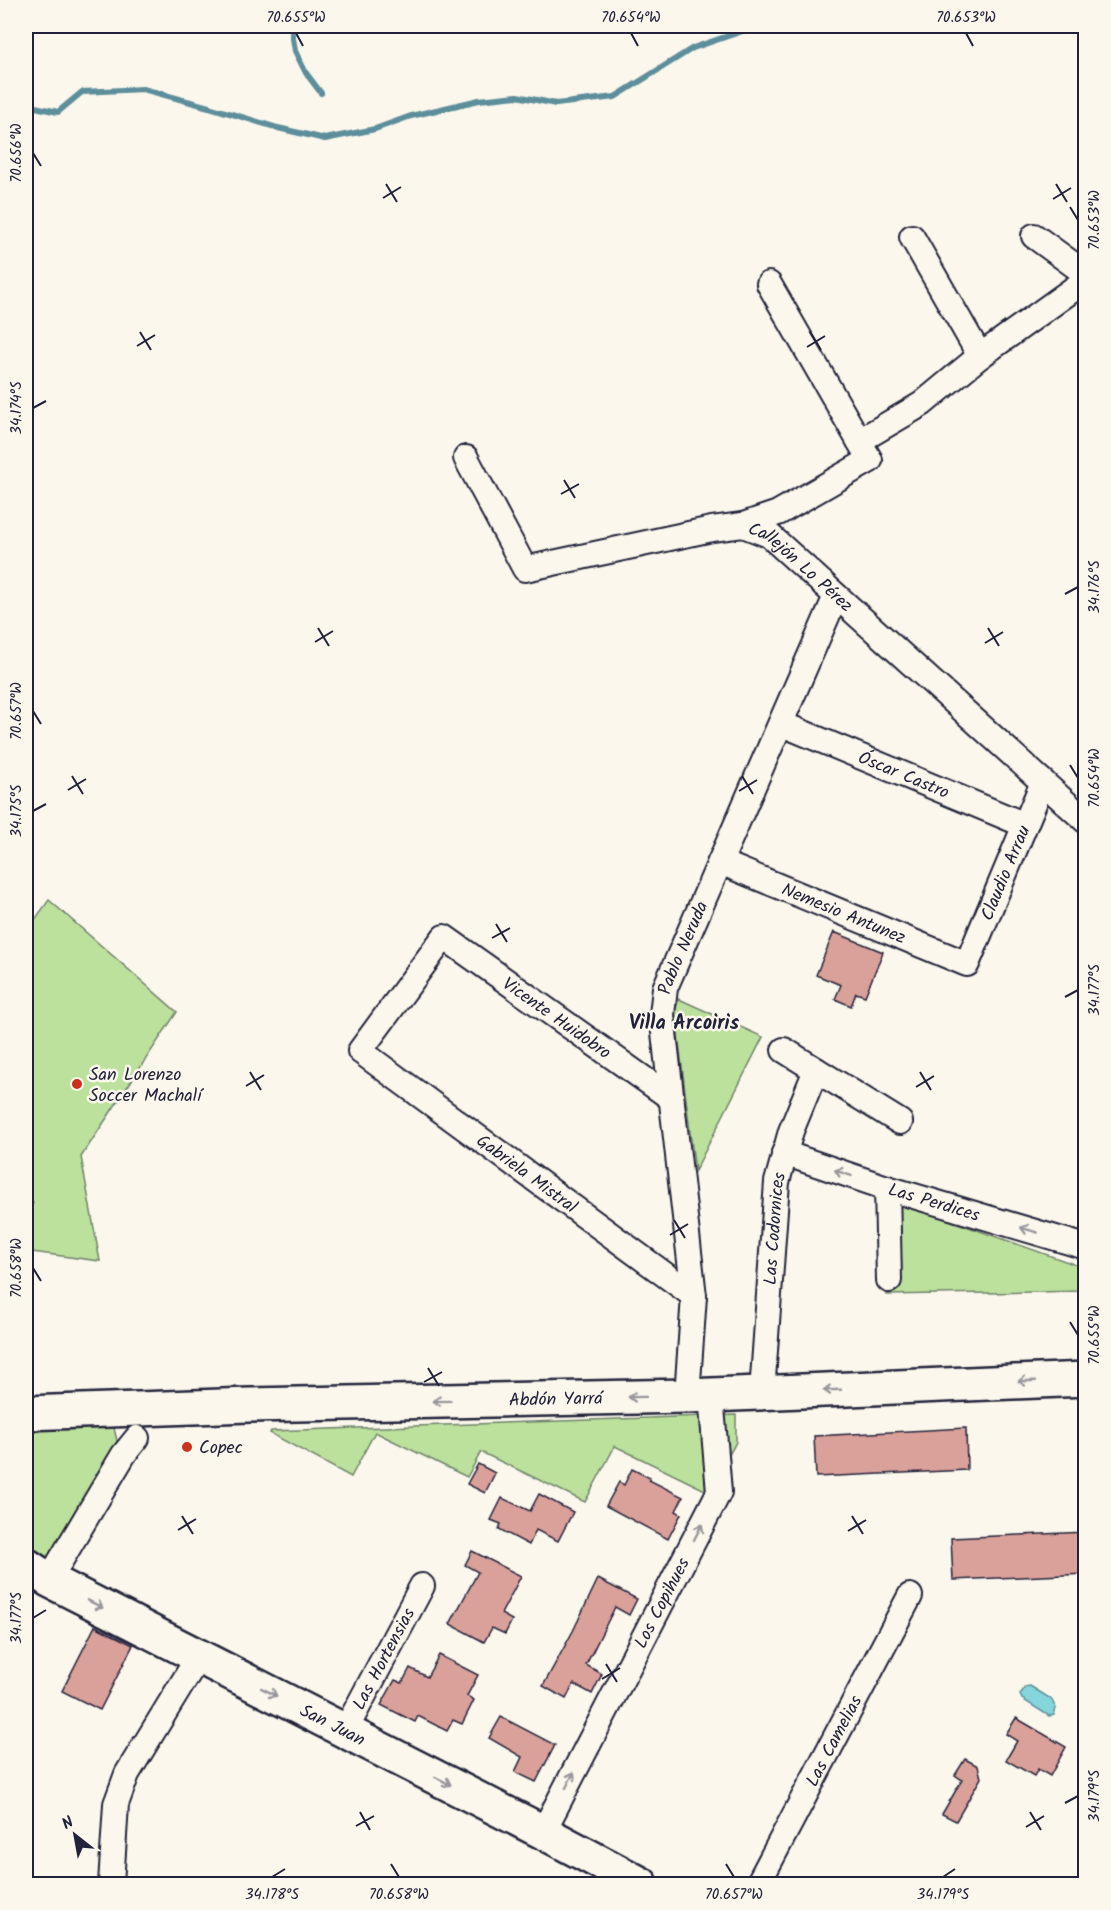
<svg xmlns="http://www.w3.org/2000/svg" width="1111" height="1910" font-family="Kalam,sans-serif">
<style>
.green{fill:#bce19c;stroke:#6f826c;stroke-width:1.5}
.water{fill:#85d6db;stroke:#5d8e9b;stroke-width:1.5}
.lines{fill:none;stroke-linecap:round;stroke-linejoin:round}
.stream{stroke:#5d8e9b;stroke-width:6}
.building{fill:#daa09a;stroke:#22223b;stroke-width:1.5}
.minor-casing{stroke:#22223b;stroke-width:28}
.primary-casing{stroke:#22223b;stroke-width:38}
.minor{stroke:#fbf7ec;stroke-width:24}
.primary{stroke:#fbf7ec;stroke-width:33}
.oneway{stroke:#99979c}
.ticks{fill:none;stroke:#22223b;stroke-width:2}
.poi-dot{fill:#c8321e;stroke:#fbf7ec;stroke-width:2}
.labels{text-anchor:middle;stroke-width:5;stroke-linejoin:round;paint-order:stroke}
.street-label{font-size:18px;fill:#22223b;stroke:#fbf7ec}
.poi-label{font-size:18px;fill:#22223b;stroke:#fbf7ec;text-anchor:start}
.neighbourhood-label{font-size:20px;font-weight:bold;fill:#22223b;stroke:#fbf7ec}
.neatline{fill:none;stroke:#22223b;stroke-width:2}
.ticks-label{font-size:15px;text-anchor:middle;fill:#22223b}
</style>
<rect width="100%" height="100%" fill="#fbf7ec"/>
<filter id="ink" filterUnits="userSpaceOnUse"><feTurbulence type="fractalNoise" baseFrequency=".0167" numOctaves="2"/><feDisplacementMap in="SourceGraphic" scale="12" xChannelSelector="R" yChannelSelector="G"/><feConvolveMatrix kernelMatrix="1 2 1 2 8 2 1 2 1" color-interpolation-filters="sRGB"/></filter>
<g filter="url(#ink)">
<path class="green" d="M49,900L177,1012L81,1157L100,1261L32,1252L26,1263V1215L33,1203L26,1198V932Z
M679,999L763,1037L695,1171L675,1011Z
M886,1198L1085,1268V1291L887,1295Z
M736,1415V1442L709,1492L615,1446L585,1502L481,1452L467,1477L375,1432L351,1477L270,1433L271,1431Z
M113,1424L119,1449L52,1568L26,1556V1428Z"/>
<path class="water" d="M1030,1686L1051,1699L1056,1708L1054,1715L1049,1716L1022,1699L1020,1695L1025,1687Z"/>
<g class="lines">
<path class="stream" d="M291,26L295,51L306,73L321,93
M26,105L58,112L82,92L143,89L209,107L278,128L325,139L375,129L411,116L479,100L517,96L556,104L615,97L693,48L757,26"/>
</g>
<path class="building" d="M834,932L883,952L865,996L856,993L851,1006L835,999L841,985L816,975Z
M966,1428L967,1470L816,1477L814,1436Z
M478,1464L495,1473L485,1493L467,1484Z
M632,1469L650,1478L649,1480L683,1497L676,1511L681,1514L668,1539L606,1506L619,1482L624,1485Z
M539,1494L573,1512L558,1541L536,1530L529,1545L499,1529L501,1524L491,1520L502,1498L530,1511Z
M1086,1532V1574L953,1580L951,1538Z
M472,1551L521,1576L501,1614L512,1620L505,1634L492,1628L484,1642L450,1624L478,1572L465,1565Z
M598,1579L637,1599L629,1615L615,1607L586,1665L602,1674L592,1694L574,1684L566,1699L543,1686L573,1631Z
M95,1626L133,1645L100,1710L62,1691Z
M439,1655L478,1675L467,1696L474,1700L462,1724L453,1720L447,1731L418,1716L415,1722L381,1705L395,1680L402,1683L410,1668L427,1677Z
M501,1717L555,1745L536,1782L515,1772L522,1757L489,1738Z
M1016,1718L1066,1747L1050,1776L1038,1769L1034,1776L1006,1760L1017,1741L1006,1734Z
M965,1759L978,1766L981,1778L956,1821L942,1814L962,1780L955,1775Z"/>
<g class="lines">
<g class="minor-casing">
<g id="minor">
<path d="M1034,236L1086,274"/>
<path d="M912,237L980,356"/>
<path d="M859,441L922,404L980,356L1086,280"/>
<path id="s1" d="M466,458L525,569L712,529L743,525L769,535L1086,821"/>
<path d="M743,525L778,513L870,460L769,284"/>
<path id="s2" d="M782,724L1025,825"/>
<path id="s3" d="M720,862L967,964L1043,782"/>
<path d="M784,1050L900,1122"/>
<path id="s4" d="M671,1098L444,937L360,1051L694,1296"/>
<path id="s5" d="M784,1153L887,1188L1086,1247"/>
<path d="M887,1188L889,1280"/>
<path id="s6" d="M762,1393L777,1182L791,1131L816,1070"/>
<path id="s7" d="M687,1396L694,1296L662,1015L665,988L836,596"/>
<path d="M49,1580L124,1454L137,1438"/>
<path id="s8" d="M345,1731L422,1586"/>
<path id="s9" d="M543,1832L719,1492L711,1395"/>
<path d="M111,1884L116,1804L127,1774L199,1656"/>
<path id="s10" d="M758,1884L910,1596"/>
</g>
</g>
<g class="primary-casing">
<g id="primary">
<path id="s11" d="M26,1413L249,1405L687,1396L1086,1379"/>
<path id="s12" d="M26,1565L49,1580L543,1832L641,1884"/>
</g>
</g>
<use href="#minor" class="minor"/>
<use href="#primary" class="primary"/>
</g>
<defs><path id="oneway-shaft" d="M-6 0H5M1.5-3L5.5 0L1.5 3" fill="none" stroke-width="1.6" stroke-linecap="round" stroke-linejoin="round" transform="scale(1.5)"/></defs>
<g class="oneway">
<use href="#oneway-shaft" transform="translate(843 1173) rotate(-161)"/>
<use href="#oneway-shaft" transform="translate(1029 1230) rotate(-163)"/>
<use href="#oneway-shaft" transform="translate(1027 1381) rotate(178)"/>
<use href="#oneway-shaft" transform="translate(832 1390) rotate(178)"/>
<use href="#oneway-shaft" transform="translate(637 1397) rotate(179)"/>
<use href="#oneway-shaft" transform="translate(442 1401) rotate(179)"/>
<use href="#oneway-shaft" transform="translate(698 1532) rotate(-63)"/>
<use href="#oneway-shaft" transform="translate(95 1604) rotate(27)"/>
<use href="#oneway-shaft" transform="translate(269 1692) rotate(27)"/>
<use href="#oneway-shaft" transform="translate(570 1780) rotate(-63)"/>
<use href="#oneway-shaft" transform="translate(443 1781) rotate(27)"/>
</g>
</g>
<path class="ticks" d="M296,33L303,46M631,33L638,46M966,33L973,46M33,153L41,166M386,184L397,202M1056,184L1067,202M383,198L401,187M1053,199L1071,188M1070,207L1078,220M140,332L151,350M810,332L821,350M137,346L155,335M807,347L825,336M33,408L46,401M564,480L575,498M561,494L579,484M1065,594L1078,587M318,628L329,646M988,628L999,646M315,642L333,631M985,643L1003,632M33,711L41,724M1070,765L1078,778M72,776L83,794M742,776L753,794M68,790L86,779M739,791L757,780M33,811L46,804M496,924L507,942M492,938L510,928M1065,997L1078,990M250,1072L261,1090M920,1072L931,1090M246,1086L264,1075M916,1087L934,1076M674,1220L685,1238M670,1235L688,1224M33,1268L41,1281M1070,1322L1078,1335M428,1368L439,1386M424,1382L442,1372M182,1516L193,1534M852,1516L863,1534M178,1530L196,1519M848,1531L866,1520M33,1618L46,1610M606,1664L617,1682M602,1679L620,1668M1065,1803L1078,1796M360,1812L370,1830M1030,1812L1041,1830M356,1826L374,1816M1026,1827L1044,1816M391,1864L399,1877M726,1864L734,1877M272,1877L285,1869M943,1877L955,1869"/>
<g class="poi-dot">
<circle cx="77" cy="1084" r="6"/>
<circle cx="187" cy="1447" r="6"/>
</g>
<g class="labels">
<g class="street-label">
<text dy="6" stroke="none"><textPath href="#s1" startOffset="420">Callejón Lo Pérez</textPath></text>
<text dy="6" stroke="none"><textPath href="#s2" startOffset="132">Óscar Castro</textPath></text>
<text dy="6" stroke="none"><textPath href="#s3" startOffset="366">Claudio Arrau</textPath></text>
<text dy="6" stroke="none"><textPath href="#s3" startOffset="134">Nemesio Antunez</textPath></text>
<text dy="6" stroke="none"><textPath href="#s7" startOffset="454">Pablo Neruda</textPath></text>
<text transform="translate(557 1018) rotate(35)" y="6">Vicente Huidobro</text>
<text dy="6" stroke="none"><textPath href="#s4" startOffset="627">Gabriela Mistral</textPath></text>
<text dy="6" stroke="none"><textPath href="#s5" startOffset="158">Las Perdices</textPath></text>
<text dy="6" stroke="none"><textPath href="#s6" startOffset="165">Las Codornices</textPath></text>
<text dy="6" stroke="none"><textPath href="#s11" startOffset="530">Abdón Yarrá</textPath></text>
<text dy="6" stroke="none"><textPath href="#s9" startOffset="258">Los Copihues</textPath></text>
<text dy="6" stroke="none"><textPath href="#s8" startOffset="82">Las Hortensias</textPath></text>
<text dy="6" stroke="none"><textPath href="#s12" startOffset="346">San Juan</textPath></text>
<text dy="6" stroke="none"><textPath href="#s10" startOffset="162">Las Camelias</textPath></text>
</g>
<g class="poi-label">
<text x="89" y="1080">San Lorenzo<tspan x="89" dy="21">Soccer Machalí</tspan></text>
<text x="199" y="1453">Copec</text>
</g>
<g class="neighbourhood-label">
<text x="684" y="1029">Villa Arcoiris</text>
</g>
</g>
<rect width="1111" height="1910" fill="none" stroke="#fbf7ec" stroke-width="66"/>
<g transform="translate(75 1835) rotate(329)" stroke="#fbf7ec" stroke-width="4.5" paint-order="stroke">
<path d="M0-4.5L10 22L0 15L-10 22Z" fill="#22223b"/>
<text y="-9" font-size="16" font-weight="bold" text-anchor="middle" fill="#22223b">N</text>
</g>
<rect x="33" y="33" width="1045" height="1844" class="neatline"/>
<g class="ticks-label">
<text x="296" y="22">70.655°W</text>
<text x="631" y="22">70.654°W</text>
<text x="966" y="22">70.653°W</text>
<text transform="translate(16 153) rotate(-90)" y="5">70.656°W</text>
<text transform="translate(1094 220) rotate(-90)" y="5">70.653°W</text>
<text transform="translate(16 408) rotate(-90)" y="5">34.174°S</text>
<text transform="translate(1094 587) rotate(-90)" y="5">34.176°S</text>
<text transform="translate(16 711) rotate(-90)" y="5">70.657°W</text>
<text transform="translate(1094 778) rotate(-90)" y="5">70.654°W</text>
<text transform="translate(16 811) rotate(-90)" y="5">34.175°S</text>
<text transform="translate(1094 990) rotate(-90)" y="5">34.177°S</text>
<text transform="translate(16 1268) rotate(-90)" y="5">70.658°W</text>
<text transform="translate(1094 1335) rotate(-90)" y="5">70.655°W</text>
<text transform="translate(16 1618) rotate(-90)" y="5">34.177°S</text>
<text transform="translate(1094 1796) rotate(-90)" y="5">34.179°S</text>
<text x="272" y="1899">34.178°S</text>
<text x="399" y="1899">70.658°W</text>
<text x="734" y="1899">70.657°W</text>
<text x="943" y="1899">34.179°S</text>
</g>
</svg>
